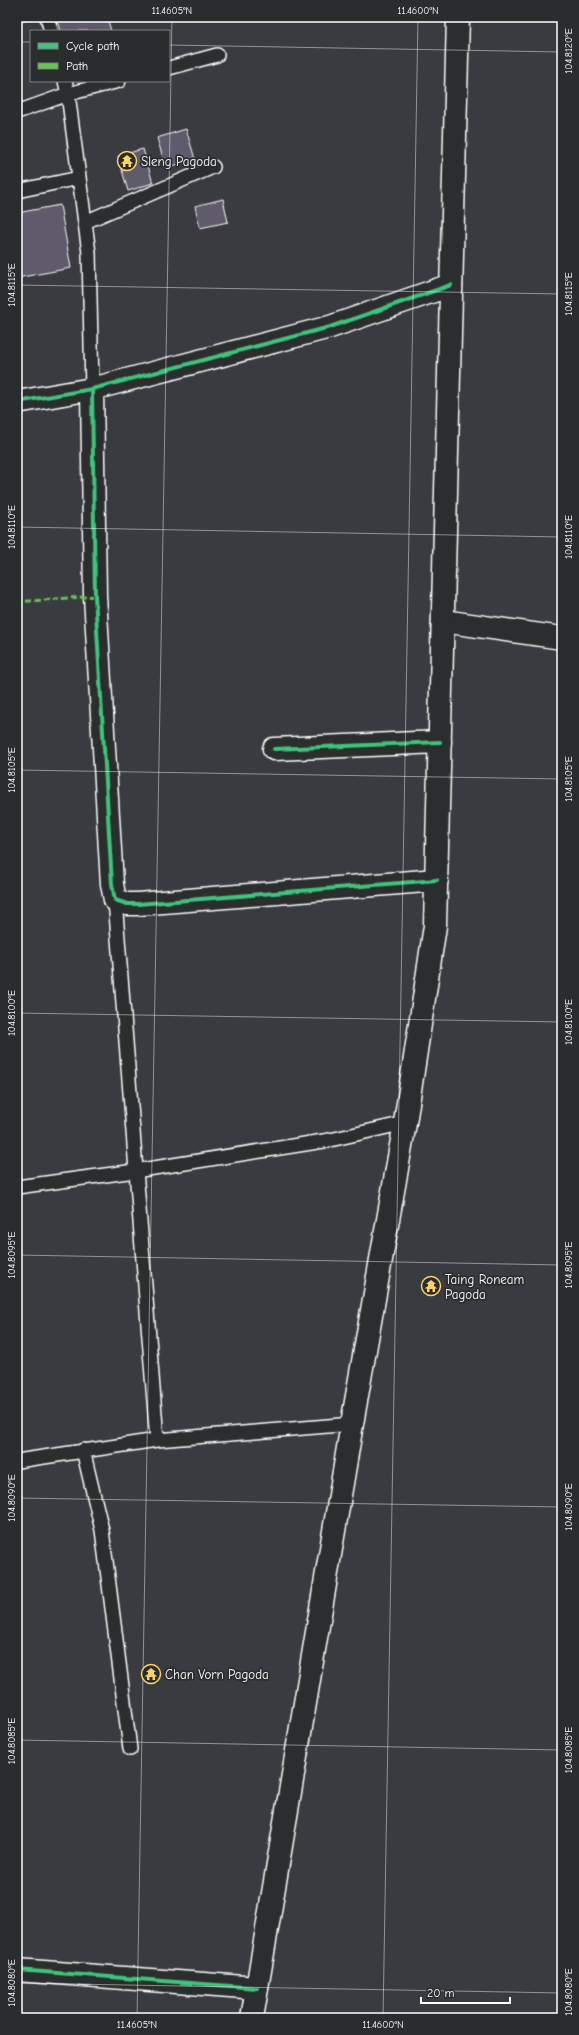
<svg xmlns="http://www.w3.org/2000/svg" width="579" height="2035" font-family="'Comic Neue',sans-serif">
<style>
.building{fill:#5e5a6c;stroke:#fff}
.lines{fill:none;stroke-linecap:round;stroke-linejoin:round}
.lane-casing{stroke:#fff;stroke-width:16}
.street-casing{stroke:#fff;stroke-width:25}
.secondary-casing{stroke:#fff;stroke-width:25}
.lane{stroke:#2a2d2e;stroke-width:13}
.street{stroke:#2a2d2e;stroke-width:22}
.secondary{stroke:#2a2d2e;stroke-width:22}
.quiet{stroke:#66c356;stroke-width:3;stroke-dasharray:6 3;stroke-linecap:butt}
.cycleway-casing{stroke:#2a2d2e;stroke-width:6}
.cycleway{stroke:#40c37c;stroke-width:4}
.ticks{fill:none;stroke:#fff;stroke-width:1;stroke-opacity:0.45}
.labels{text-anchor:middle;stroke-width:3.5;stroke-linejoin:round;paint-order:stroke}
.poi-label{font-size:13px;fill:#fff;stroke:#2a2d2e;text-anchor:start}
.neatline{fill:none;stroke:#fff;stroke-width:1.5}
.ticks-label{font-size:10px;text-anchor:middle;fill:#fff}
</style>
<rect width="100%" height="100%" fill="#3a3a41"/>
<filter id="ink" filterUnits="userSpaceOnUse"><feTurbulence type="fractalNoise" baseFrequency=".025" numOctaves="2"/><feDisplacementMap in="SourceGraphic" scale="8" xChannelSelector="R" yChannelSelector="G"/><feConvolveMatrix kernelMatrix="1 2 1 2 8 2 1 2 1" color-interpolation-filters="sRGB"/></filter>
<g filter="url(#ink)">
<path class="building" d="M17,17H35V18L17,23Z
M57,17H107L111,31H61Z
M186,129L195,159L166,168L157,138Z
M143,149L153,183L128,191L118,156Z
M223,199L228,222L200,228L195,206Z
M60,205L71,268L17,278V213Z"/>
<g class="lines">
<g class="lane-casing">
<path id="lane" d="M47,17L51,31
M169,68L217,55
M65,81L68,94L89,253L92,389
M17,112L68,94L119,81
M17,191L79,178
M85,222L213,167
M115,900L157,1440
M17,1187L135,1171L330,1140L405,1123
M83,1450L102,1530L130,1749
M17,1461L157,1440L352,1424"/>
</g>
<g class="street-casing">
<path id="street" d="M92,389L95,596L112,884L115,900L127,904H138L437,880
M17,402L92,389L330,327L451,285
M443,621L562,638
M274,749L440,742
M17,1970L257,1988"/>
</g>
<g class="secondary-casing">
<path id="secondary" d="M252,2018L352,1424L405,1123L435,926L458,17"/>
</g>
<use href="#lane" class="lane"/>
<use href="#street" class="street"/>
<use href="#secondary" class="secondary"/>
<path class="quiet" d="M17,602L95,596"/>
<g class="cycleway-casing">
<path id="cycleway" d="M92,389L95,596L112,884L115,900L127,904H138L437,880
M17,402L92,389L330,327L451,285
M274,749L440,742
M17,1970L257,1988"/>
</g>
<use href="#cycleway" class="cycleway"/>
</g>
</g>
<path class="ticks" d="M17,42H31M169,45L562,52M17,285L562,294M17,527L562,537M17,770L562,779M17,1013L562,1022M17,1255L562,1265M17,1498L562,1507M17,1740L562,1750M17,1983L562,1993M137,2018L172,17M383,2018L418,17"/>
<defs>
<g id="temple-ring" transform="scale(1)"><circle r="9.5" fill="#2a2d2e" stroke="#ffd166" stroke-width="1.5"/><path d="M0-6L5-2H3V0L6.5 2.5H4V6H1.5V3h-3V6H-4V2.5H-6.5L-3 0V-2H-5Z" fill="#ffd166"/></g>
</defs>
<g fill-rule="evenodd">
<use href="#temple-ring" x="127" y="161"/>
<use href="#temple-ring" x="431" y="1286"/>
<use href="#temple-ring" x="151" y="1674"/>
</g>
<g class="labels">
<g class="poi-label">
<text x="141" y="166">Sleng Pagoda</text>
<text x="445" y="1284">Taing Roneam<tspan x="445" dy="15">Pagoda</tspan></text>
<text x="165" y="1679">Chan Vorn Pagoda</text>
</g>
</g>
<rect width="579" height="2035" fill="none" stroke="#2a2d2e" stroke-width="44"/>
<rect x="30" y="30" width="140" height="52" fill="#2a2d2e" stroke="#7f8182"/>
<rect x="38" y="43" width="20" height="6" fill="#40c37c" stroke="#7f8182"/>
<text x="66" y="50" font-size="12" fill="#ffffff">Cycle path</text>
<rect x="38" y="63" width="20" height="6" fill="#66c356" stroke="#7f8182"/>
<text x="66" y="70" font-size="12" fill="#ffffff">Path</text>
<path d="M421 1997v6h89v-6" fill="none" stroke="#ffffff" stroke-width="2"/>
<text x="427" y="1997" font-size="12" fill="#ffffff" stroke="#2a2d2e" stroke-width="3" paint-order="stroke">20 m</text>
<rect x="22" y="22" width="535" height="1991" class="neatline"/>
<g class="ticks-label">
<text x="172" y="14">11.4605°N</text>
<text x="418" y="14">11.4600°N</text>
<text transform="translate(568 51) rotate(-90)" y="4">104.8120°E</text>
<text transform="translate(11 285) rotate(-90)" y="4">104.8115°E</text>
<text transform="translate(568 294) rotate(-90)" y="4">104.8115°E</text>
<text transform="translate(11 527) rotate(-90)" y="4">104.8110°E</text>
<text transform="translate(568 537) rotate(-90)" y="4">104.8110°E</text>
<text transform="translate(11 770) rotate(-90)" y="4">104.8105°E</text>
<text transform="translate(568 779) rotate(-90)" y="4">104.8105°E</text>
<text transform="translate(11 1013) rotate(-90)" y="4">104.8100°E</text>
<text transform="translate(568 1022) rotate(-90)" y="4">104.8100°E</text>
<text transform="translate(11 1255) rotate(-90)" y="4">104.8095°E</text>
<text transform="translate(568 1265) rotate(-90)" y="4">104.8095°E</text>
<text transform="translate(11 1498) rotate(-90)" y="4">104.8090°E</text>
<text transform="translate(568 1507) rotate(-90)" y="4">104.8090°E</text>
<text transform="translate(11 1741) rotate(-90)" y="4">104.8085°E</text>
<text transform="translate(568 1750) rotate(-90)" y="4">104.8085°E</text>
<text transform="translate(11 1983) rotate(-90)" y="4">104.8080°E</text>
<text transform="translate(568 1992) rotate(-90)" y="4">104.8080°E</text>
<text x="137" y="2028">11.4605°N</text>
<text x="383" y="2028">11.4600°N</text>
</g>
</svg>
